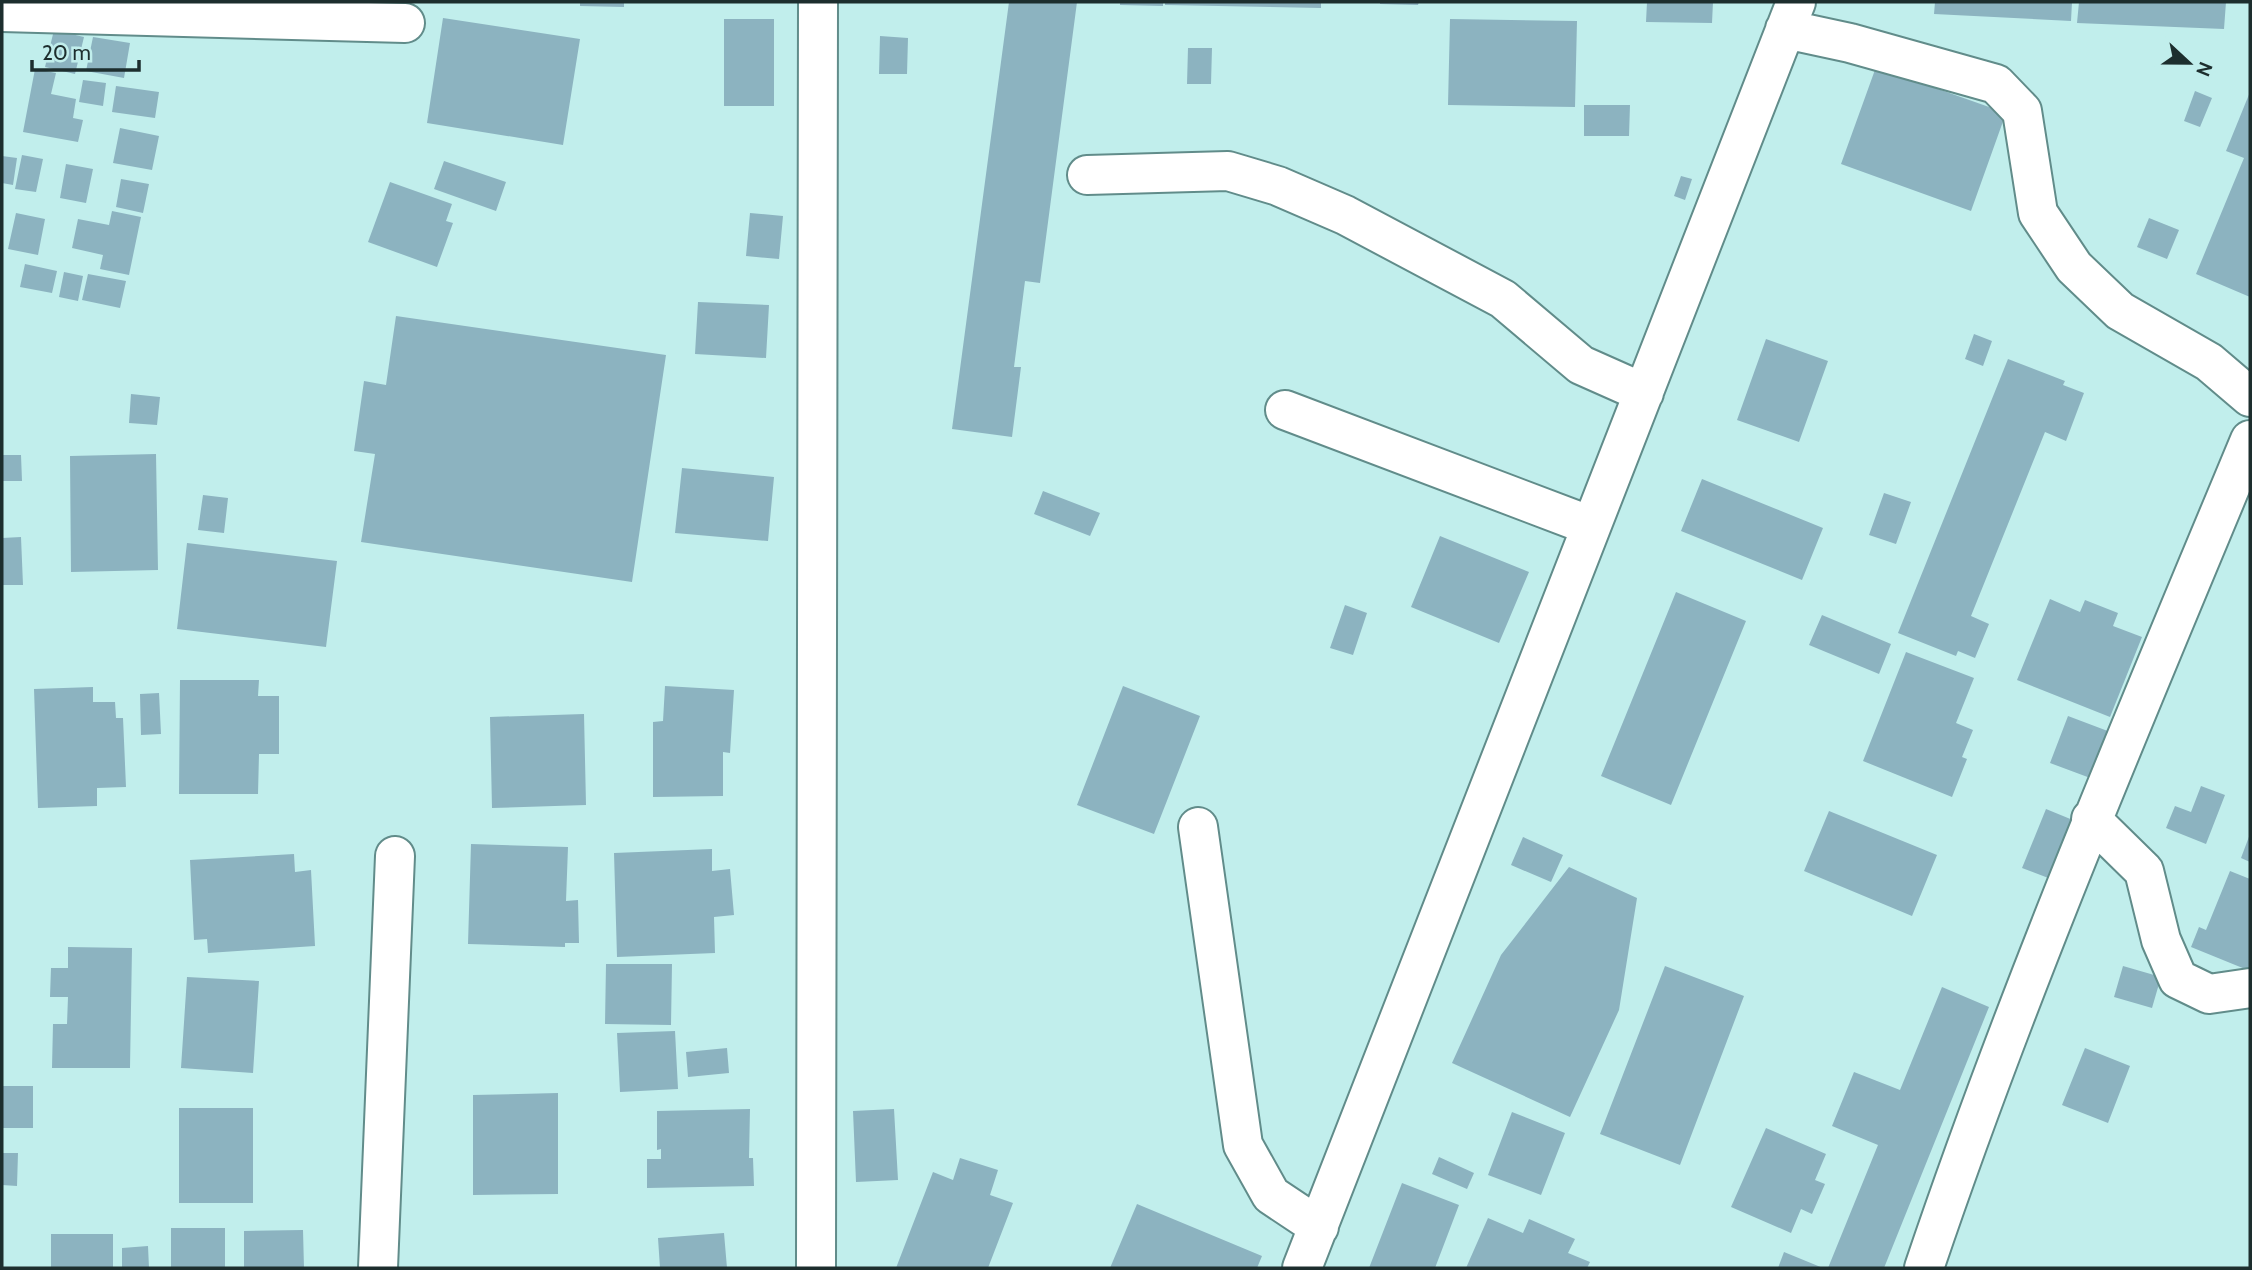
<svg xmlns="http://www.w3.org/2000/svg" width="2252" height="1270" font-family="Cabin,sans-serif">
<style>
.building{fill:#8cb3c0}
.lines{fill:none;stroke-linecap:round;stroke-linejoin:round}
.minor-casing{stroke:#618c8a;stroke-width:42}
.minor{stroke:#fff;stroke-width:38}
</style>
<rect width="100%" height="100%" fill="#c1eeec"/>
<path class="building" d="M580,2H624V7L580,6Z
M1009,2H1077L1040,283L1025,281L1014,367H1021L1012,437L952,429Z
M1120,2H1163V6L1120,5Z
M1165,2H1321V8L1165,5Z
M1380,2H1419L1418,5L1380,4Z
M1647,2H1713L1712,23L1646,22Z
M1935,2H2072L2071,21L1934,14Z
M2079,2H2226L2224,29L2077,23Z
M443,18L580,39L563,145L427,123Z
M724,19H774V106H724Z
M1450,19L1577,21L1575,107L1448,105Z
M54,30L84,37L75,74L45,67Z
M880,36L908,38L907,74H879Z
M93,37L130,43L124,78L86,71Z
M1188,48H1212L1211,84H1187Z
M1876,67L2006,113L1971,211L1841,164Z
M35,69L56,73L51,94L76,99L73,118L83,120L78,142L23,132Z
M83,80L106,83L103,106L79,102Z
M116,86L159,92L155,118L112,112Z
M2195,91L2212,98L2200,127L2184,121Z
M2250,92V297L2196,274L2244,158L2226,151Z
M1584,105H1630L1629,136H1584Z
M120,128L159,136L152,170L113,163Z
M22,155L43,159L36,192L15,189Z
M2,156L17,158L13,185L2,183Z
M444,161L506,182L496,211L434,189Z
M66,164L93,169L86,203L60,198Z
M1681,176L1692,179L1685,200L1674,196Z
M121,179L149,184L143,213L116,207Z
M390,182L452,204L446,221L453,223L437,267L368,242Z
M112,211L141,217L129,275L100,269L103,255L72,248L78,219L109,225Z
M16,213L45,219L38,255L8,249Z
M750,213L783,216L779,259L746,256Z
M2149,218L2179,230L2167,259L2137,247Z
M25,264L57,271L52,293L20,287Z
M64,272L83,276L78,301L59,297Z
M88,274L126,281L120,308L82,300Z
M698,302L769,305L766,358L695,354Z
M396,316L666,355L632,582L361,542L375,454L354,451L364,381L386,385Z
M1974,334L1992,341L1983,366L1965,359Z
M1766,339L1828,361L1799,442L1737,420Z
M2008,359L2065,381L2063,385L2084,393L2066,441L2045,432L1971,616L1989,624L1975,658L1958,651L1956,656L1898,633Z
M131,394L160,397L157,425L129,423Z
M156,454L158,570L71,572L70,456Z
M2,455H21L22,481H2Z
M682,468L774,477L768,541L675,533Z
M1702,479L1823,528L1802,580L1681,531Z
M1043,491L1100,513L1090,536L1034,514Z
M1884,493L1911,502L1896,544L1869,535Z
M203,495L228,498L224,533L198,530Z
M1440,536L1529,572L1499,643L1411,607Z
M21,537L23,585H2V538Z
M187,543L337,561L326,647L177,629Z
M1676,592L1746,621L1671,805L1601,776Z
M2050,599L2080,612L2085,600L2118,613L2113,626L2142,637L2110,717L2017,680Z
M1345,605L1367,613L1353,655L1330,648Z
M1822,615L1891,644L1879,674L1809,645Z
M1906,652L1974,678L1956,723L1973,730L1962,757L1967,759L1952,797L1863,761Z
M180,680H259L258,696H279V754H259L258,794H179Z
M665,686L734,690L730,753L723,752V796L653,797V722L663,721Z
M1123,686L1200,716L1154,834L1077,805Z
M93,687V702H115L116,718H123L126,787L97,788V806L38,808L34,689Z
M159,693L161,734L141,735L140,694Z
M584,714L586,805L492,808L490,717Z
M2068,716L2113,733L2101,782L2050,763Z
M2201,786L2225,795L2206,844L2166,828L2175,806L2191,812Z
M2046,809L2085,825L2051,879L2022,868Z
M1829,811L1937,855L1912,916L1804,871Z
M2250,834V862L2241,858Z
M1523,837L1563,855L1551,882L1511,865Z
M471,844L568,847L566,901L578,900L579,943H565V947L468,944Z
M712,849V871L730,869L734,915L714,917L715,953L617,957L614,853Z
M294,854L295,872L311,870L315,946L208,953L207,939L194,940L190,860Z
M1569,867L1637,898L1619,1010L1570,1117L1452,1063L1501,955Z
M2230,871L2250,879V971L2191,947L2199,927L2206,930Z
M68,947L132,948L130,1068H52L53,1024H67L68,997H50L51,968H68Z
M606,964H672L671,1025L605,1024Z
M1665,966L1744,996L1680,1165L1600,1134Z
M2123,966L2161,977L2152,1008L2114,997Z
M187,977L259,981L253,1073L181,1068Z
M1942,987L1989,1007L1884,1268H1828L1878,1145L1832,1126L1854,1072L1900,1090Z
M675,1031L678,1089L620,1092L617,1033Z
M727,1048L729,1073L688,1077L686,1052Z
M2085,1048L2130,1066L2108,1123L2062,1105Z
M2,1086H33V1128H2Z
M558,1093V1194L473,1195V1095Z
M179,1108H253V1203H179Z
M750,1109L749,1158H753L754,1186L647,1188V1159H661V1149L657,1150V1111Z
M894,1109L898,1180L856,1182L853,1111Z
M1512,1112L1565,1133L1541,1195L1488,1175Z
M1766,1128L1826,1154L1815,1180L1825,1184L1812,1214L1801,1209L1791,1233L1731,1207Z
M2,1153H18L17,1186L2,1185Z
M1439,1157L1474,1173L1467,1189L1432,1174Z
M960,1158L998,1170L990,1195L1013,1203L988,1268H896L933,1172L953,1180Z
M1402,1183L1459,1205L1435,1268H1369Z
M1137,1204L1262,1256L1257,1268H1110Z
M1488,1218L1523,1233L1529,1219L1575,1239L1568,1253L1590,1262L1587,1268H1466Z
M171,1228H225V1268H171Z
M303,1230L304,1268H244V1231Z
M724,1233L727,1268H660L658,1238Z
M51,1234H113V1268H51Z
M148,1246L149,1268H122V1248Z
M1784,1252L1823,1268H1778Z"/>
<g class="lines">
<g class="minor-casing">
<path id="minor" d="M2,12L405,23
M1785,29L1850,43L1996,84L2022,111L2038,213L2074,267L2120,311L2209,362L2250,397
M1087,175L1228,171L1278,186L1345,215L1503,299L1581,365L1644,393
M1285,410L1591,526
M2091,819L2144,871L2161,940L2178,979L2209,994L2250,988
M1198,827L1243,1145L1271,1195L1319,1227
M378,1268L395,856
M816,1268L818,2
M1302,1268L1796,2
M1924,1268C2019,987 2136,714 2250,440"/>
</g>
<use href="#minor" class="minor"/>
</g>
<rect width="2252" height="1270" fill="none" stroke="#1d2e2e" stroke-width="7"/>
<g transform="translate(2189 63) rotate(112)" stroke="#c1eeec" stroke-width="5" paint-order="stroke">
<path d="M0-5L12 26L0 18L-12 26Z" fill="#1d2e2e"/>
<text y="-10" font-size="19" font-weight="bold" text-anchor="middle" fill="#1d2e2e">N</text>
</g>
<path d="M32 60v10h107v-10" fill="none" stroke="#1d2e2e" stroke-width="3.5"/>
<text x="42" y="60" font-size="21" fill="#1d2e2e" stroke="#c1eeec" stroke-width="5" paint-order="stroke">20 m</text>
</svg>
